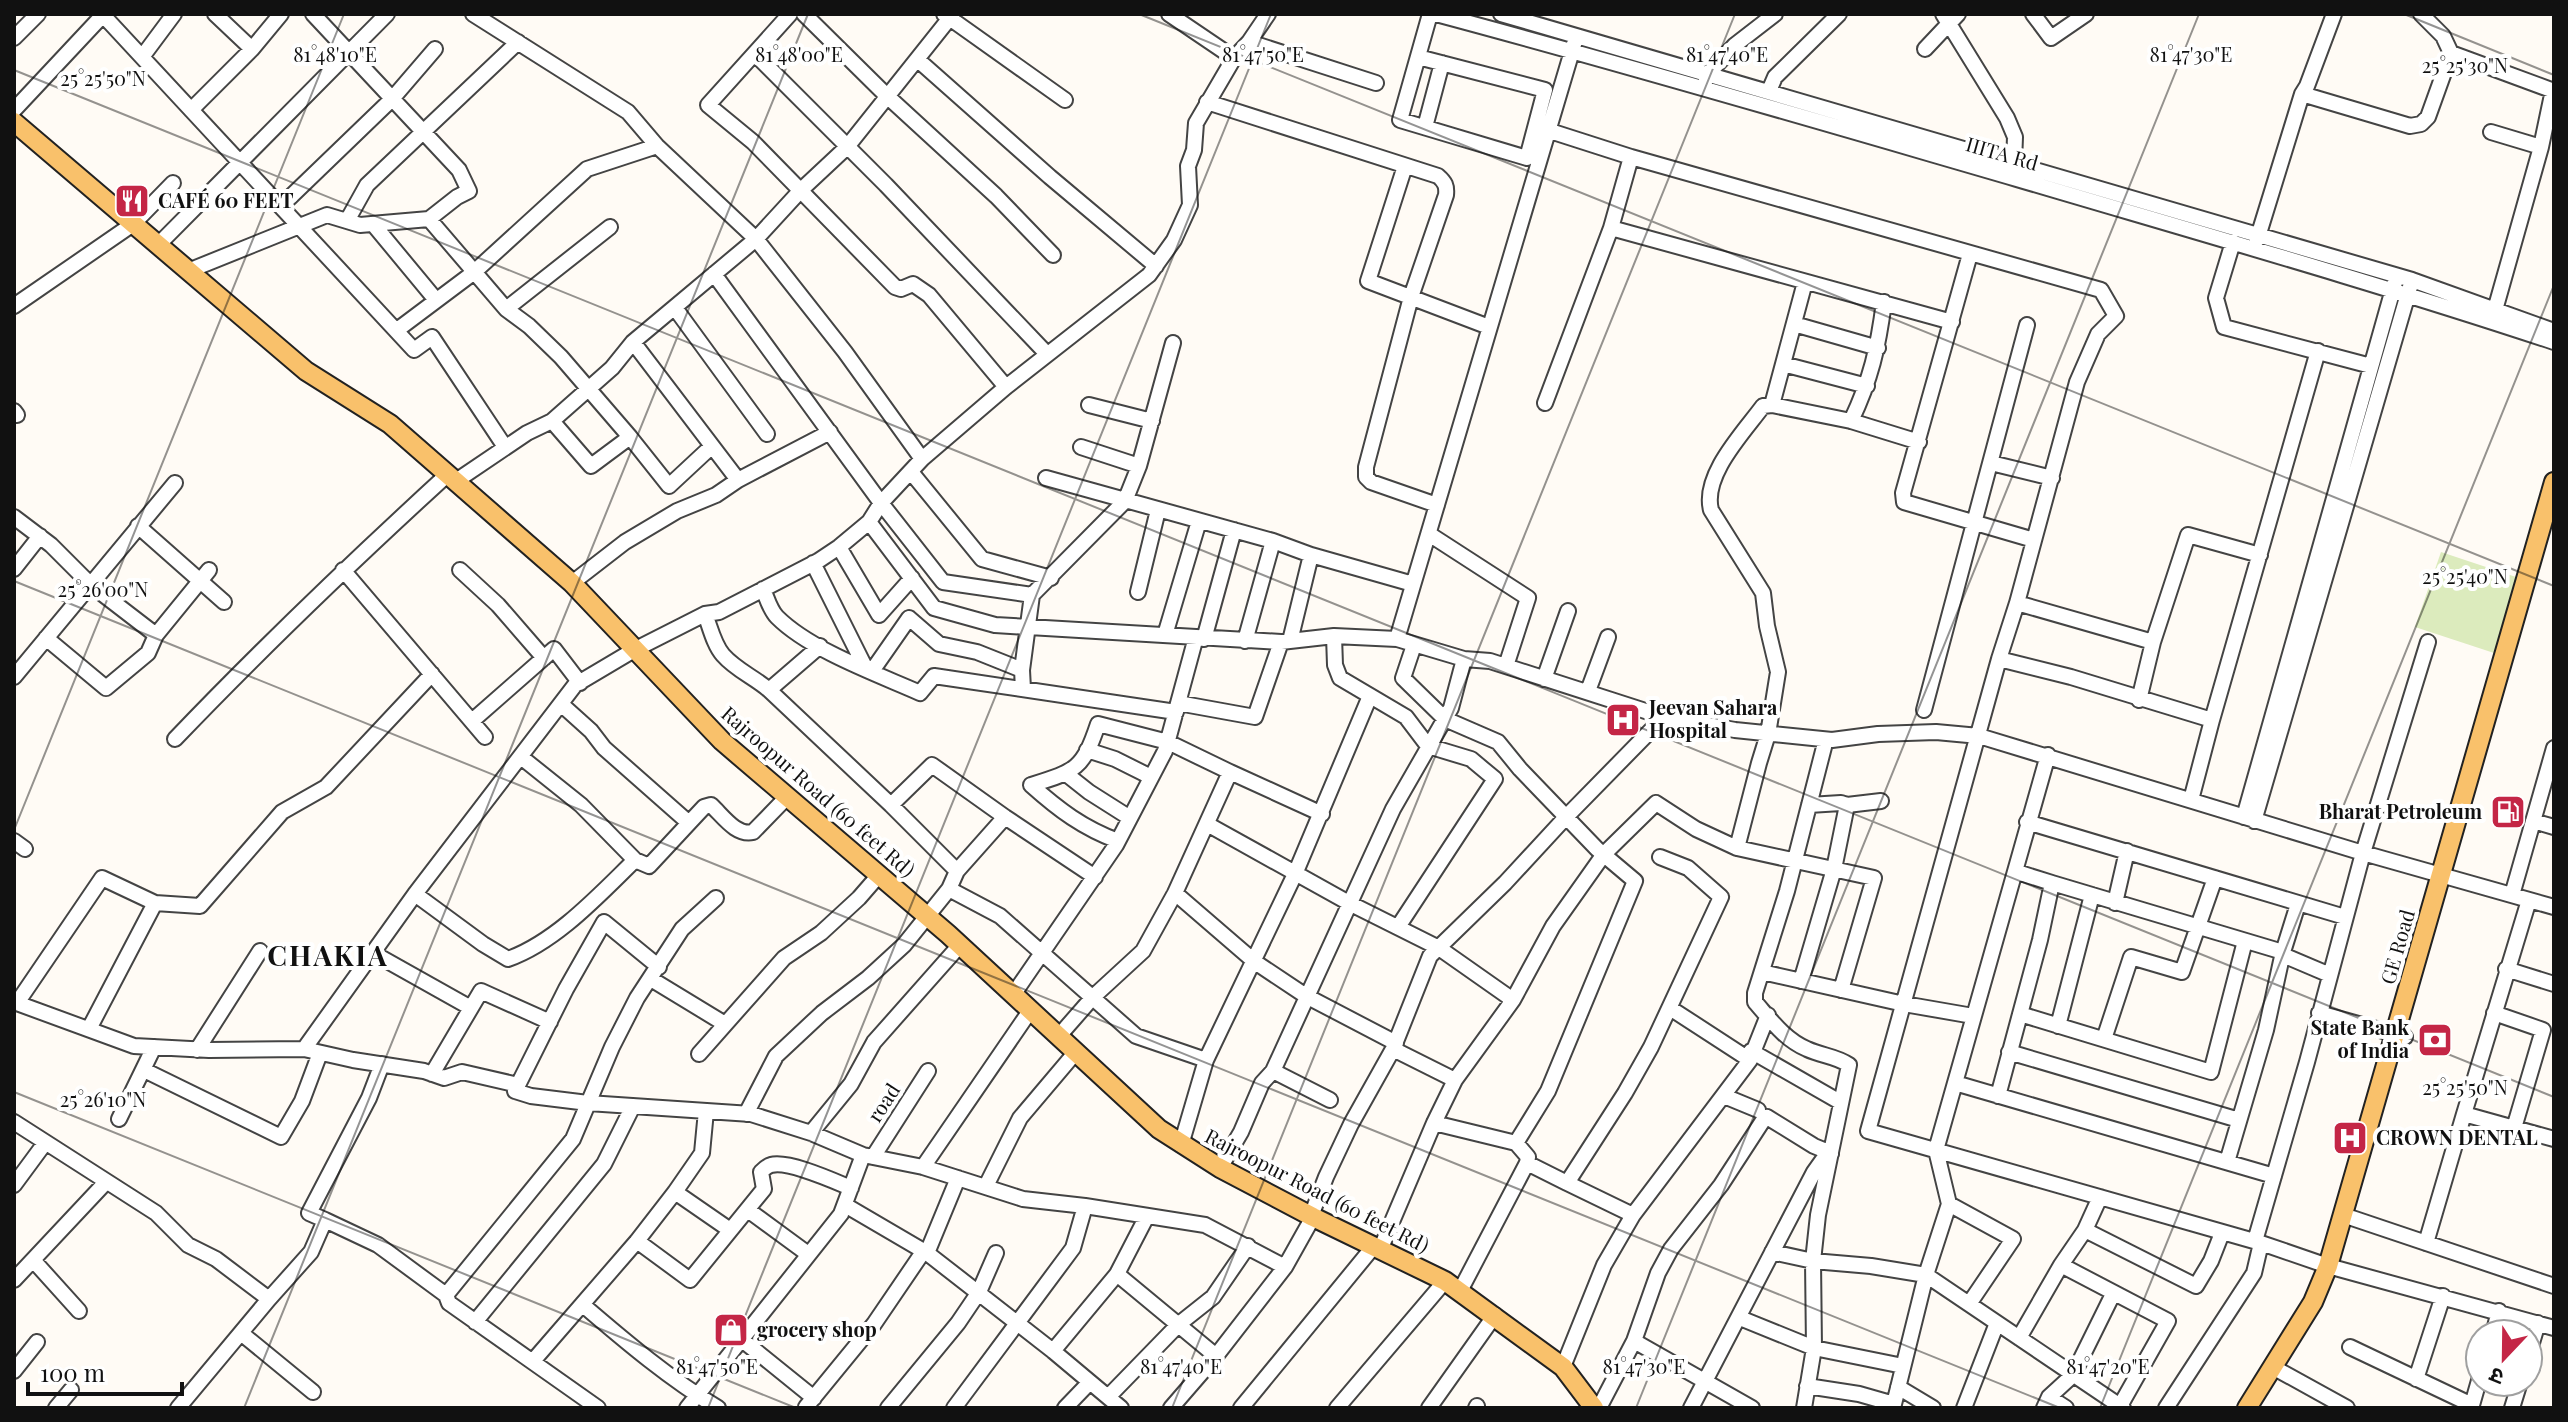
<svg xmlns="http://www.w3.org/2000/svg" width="2568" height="1422" font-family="'Playfair Display','Noto Sans Devanagari',serif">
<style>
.green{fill:#dcebbd}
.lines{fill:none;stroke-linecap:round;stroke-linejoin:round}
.minor-casing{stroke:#444;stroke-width:18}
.major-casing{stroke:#222;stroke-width:22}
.minor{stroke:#fff;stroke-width:14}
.major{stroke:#f9c16b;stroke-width:18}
.ticks{fill:none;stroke:#111;stroke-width:2;stroke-opacity:0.45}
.labels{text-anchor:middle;stroke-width:8;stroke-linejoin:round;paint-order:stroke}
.street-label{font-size:20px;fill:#111;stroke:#fff}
.poi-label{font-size:20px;font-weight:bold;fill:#111;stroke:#fff;text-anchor:start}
.district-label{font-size:28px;font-weight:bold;letter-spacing:2px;fill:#111;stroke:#fff}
.ticks-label{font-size:20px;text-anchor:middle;fill:#111;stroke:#fff;stroke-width:8;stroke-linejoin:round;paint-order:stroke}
</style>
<rect width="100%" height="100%" fill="#fffbf5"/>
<path class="green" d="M2441,552L2516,577L2494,653L2415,627Z"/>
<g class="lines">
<g class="minor-casing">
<path id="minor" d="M102,14L414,350L432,337L505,447
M215,14L252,49
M313,14L459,170L469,191L457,197L429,219
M473,14L628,112L657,146L756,239L845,352L922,459
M790,14L708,105L753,142L895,287L901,289L913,284L929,295L1006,387
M804,14L887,96L996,196L1053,255
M944,14L1065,100
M1169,14L1234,58
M1436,14C1631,66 1824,123 2017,179C2196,232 2376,283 2554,342
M1501,14L2412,280L2554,331
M1943,14L2007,118L2015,137L2014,163
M2033,14L2051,38L2086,14
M14,38L38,14
M1249,42L1376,83
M1925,49L1958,14
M2451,53L2554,91
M755,54L886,185L1047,354
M142,57L174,14
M1418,57L1545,90L1527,158L1400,120L1430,14
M918,60L1050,177L1156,266
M1706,80L1708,74L1735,45L1775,14
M1769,91L1775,77L1839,14
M2302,94L2410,126L2421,124L2428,117L2451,53L2443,36L2421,14
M1207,102L1438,176C1445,182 1447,186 1446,195L1411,297L1366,467V477L1371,482L1437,505
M14,110L103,15
M191,110L252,49L281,14
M1425,127L1442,63
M2491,132L2541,147
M1631,157L2101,290L2116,316L2098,334L2077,382L2017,603L2153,642
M1405,166L1368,281L1489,327
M281,206L392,99L435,49
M347,221L367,185L518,42
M373,224L436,300
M1611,228L1952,322
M2257,240L2302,94L2307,86L2334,14
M2233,242L2216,298L2224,327L2371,366
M158,245L387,14
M1970,254L1903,493L1904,502L2034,540
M188,271L327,215L360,225L429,219L506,309L529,326L561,357L630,437
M714,274L881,503L943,582L1032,595
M14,306L133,224L173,183
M675,308L767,434
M506,309L610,227
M2495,310L2541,147L2553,90
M1794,324L1878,348
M397,330L473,273L587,169L657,146
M633,342L738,480
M1783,364L1867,386
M1545,403L1611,228L1631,157L1550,131
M1089,405L1152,421
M1772,405L1805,282
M14,411L17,415
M552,421L591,466L630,437L669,486L712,446
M1851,421C1871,379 1878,348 1884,302
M1081,447L1139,466
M1991,463L2052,478
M911,472L982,559L1051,578
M1046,478L1273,541L1311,555L1290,641
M456,481L527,433L552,421L612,368L633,342L756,239L801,190L847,147L953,14
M14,517L51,545L91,585L156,635
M869,522L934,608L995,625L1281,642L1334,636L1397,639L1464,659L1490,661L1664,717L1735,730L1832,740L1878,734L1936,732L1979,736L2363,853L2554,907
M138,526L224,602
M1429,534L1528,598L1506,666
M839,547L879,615L912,578
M1311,555L1413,584
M813,563L866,669
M14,569L40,536
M343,570L485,737
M460,570L498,605L544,658
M572,583L625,542L677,511L716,495L738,480L830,432
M763,589C767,598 770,610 777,617C810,650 877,674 920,693L934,676L1176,712
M1138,592L1158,510
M2017,603L1999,659L1868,1131L2261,1243L2328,1266L2554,1328
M705,614C710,627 714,645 723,655C736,670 754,677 769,690L891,805L957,871
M1165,635L1199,521
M1334,636L1335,665L1340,678L1406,717L1428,746L1471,759L1495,779L1398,927
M46,638L106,688L148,653L156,635L209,570
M1204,639L1234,530
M1397,639L1575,41
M1245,641L1273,541
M1414,645L1403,678L1445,719L1498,742L1520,769L1597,849L1635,881L1548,1091L1516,1143L1528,1157L1527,1163L1460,1291
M1999,659L2071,677L2212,720
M872,671L909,618L939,644L977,652L1022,670
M14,677L175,483
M1544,679L1568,611
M1023,689L1022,670L1032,595L1125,501L1139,466L1173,343
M769,690L820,646
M1588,691L1608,637
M2139,700L2153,642L2188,535L2260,555
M1178,703L1255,717L1281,642
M561,704L591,731L604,748L689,823L649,866L635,860
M1924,710L2027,325
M472,721L554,649L580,683
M175,739C263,647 354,560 448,474
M1087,750L1115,759L1151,777
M1065,773L1089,792L1130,818
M2191,800L2212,720L2318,351
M891,805L932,765L1005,817L1095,877
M1809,805L1841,803L1847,805L1881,801
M2244,817L2395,282
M2254,821L2410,287
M2533,821L2554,827
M2027,822L2345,917
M689,823L704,807L711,805C723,816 736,836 753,832L787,797
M1207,824L1349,903L1439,948L1513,1000
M14,841L25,849
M1118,841C1083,828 1059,810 1031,785C1076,771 1083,769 1098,724L1168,742L1230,772
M1737,848L1759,763L1768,734L1778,672L1767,626L1763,593L1711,510C1702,475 1744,432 1763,406L1772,405L1851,421L1919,442
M2052,883L2283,952
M949,889L1000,916L1136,1036L1206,1060
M1175,893L1255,962L1306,996L1396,1043
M415,894L483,944L508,959C556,942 599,895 635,860L581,805L521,757
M2512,895L2554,748
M2529,900L2464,1114L2554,1139
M155,903L200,906L282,812L326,787L432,674
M2115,903L2127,851
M373,953L471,1008
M2283,955L2330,975
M2506,969L2554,984
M1762,972L1904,1004L1973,1016
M651,979L725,1024
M1801,981L1834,869L1847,805
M1013,995L1116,845L1165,751L1196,637
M14,1002L134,1046L209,1050L304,1049L415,894L575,685L634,650L705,614L719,612L818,561L839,547L869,522L881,503L922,459L1006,387L1149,275L1174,240L1190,205L1188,166L1194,150L1196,123L1234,58L1249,42L1268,14
M17,1003L102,878L155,903L89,1029
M1670,1008L1750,1060
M2319,1013L2405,1037
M2494,1013L2543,1030L2514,1128
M2020,1014L2211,1072L2245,941
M2058,1026L2092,895
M1058,1037L1093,997L1143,951L1175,893L1230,772L1322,814
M2104,1039L2131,957L2182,972L2215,878
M304,1049L353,1060L424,1071L444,1078L462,1072L514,1084L515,1091L531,1096L588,1103L751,1114L811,1133L863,1155L923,1167L1023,1199L1085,1206L1205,1225L1285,1267
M1393,1049L1455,1080
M197,1050L260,951
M1751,1051L1840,1102
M2009,1052L2239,1120
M699,1054L784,958L821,933L859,898L879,875
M144,1070L281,1137L302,1101L320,1053
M1273,1071L1330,1100
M432,1074L481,991L550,1022
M1955,1083L2274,1176
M515,1091L566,989L604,922L659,967
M1724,1096L1758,1110
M1998,1096L2040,940L2052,883L2017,872
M746,1114L776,1056L822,1013L868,978L904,945L949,889L957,871L1005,817
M119,1119L154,1047
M14,1122L156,1213L188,1245L216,1259L269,1299
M1434,1123L1516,1143
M811,1133L851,1084L874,1042L960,945
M1181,1145L1206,1060L1295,874L1370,696
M873,1157L928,1071
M2227,1162L2266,1030L2283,952L2298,904
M1527,1163L1567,1183L1625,1093L1651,1047L1721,897L1688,868L1660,857
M923,1167L1030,1011
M1220,1168L1241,1132L1262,1083L1273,1071L1393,809L1451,708L1464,659
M1567,1183L1633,1215
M14,1185L45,1143
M986,1186L1020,1118L1075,1053
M675,1192L730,1230
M1949,1204L2013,1239L1969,1304
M845,1205L927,1253L1053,1351L1121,1408
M748,1210L808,1254
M1311,1216L1326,1177L1351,1124L1393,1049L1430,956L1505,883L1566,817L1664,717
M2352,1218L2554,1286
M325,1220L378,1245L446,1295L449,1303L598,1408
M2085,1230L2196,1286L2211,1261L2222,1233
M637,1241L690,1280L764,1189L761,1172C764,1169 767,1166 771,1165C788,1160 834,1181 851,1188
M2255,1241L2307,1062L2363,853L2428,642
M2426,1243L2464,1114
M1380,1250L1434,1123L1455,1080L1513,1000L1553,926L1604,854L1656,803L1696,829L1737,848L1874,878L1841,990
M1772,1252L1813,1261L1871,1266L1926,1275L2123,1408
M927,1253L958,1178
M33,1260L79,1311
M2061,1265L2168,1321L2120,1406
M1117,1274L1216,1356
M14,1280L106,1182
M446,1295L573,1139L612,1047L637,998L682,929L716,898
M583,1305C626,1342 670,1379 718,1408
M1740,1318L1814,1348L1903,1366
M475,1322L604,1164L633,1106
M241,1333L313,1392
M2493,1334L2499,1311
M2019,1338L2061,1265L2085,1230L2100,1197
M741,1339L814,1398
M1634,1341L1752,1408
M2350,1347L2472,1405L2480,1377
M1053,1351L1117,1274L1147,1216
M2528,1356L2538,1323
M533,1361L637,1241L675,1192L702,1153L706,1111
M1563,1367L1604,1265L1633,1215L1750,1060L1768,1015
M14,1371L37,1342
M2280,1371L2347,1408
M2416,1379L2443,1296
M1807,1386L1859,1394L1894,1404
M1898,1387L1933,1408
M1108,1397L1179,1324L1213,1297L1248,1246
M2049,1397L2066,1408
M806,1407L874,1324L923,1252
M56,1408L71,1390
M178,1408L269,1299L311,1252L325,1220L309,1213L369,1098L382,1064
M687,1408L841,1214L863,1155
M888,1408L958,1323L979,1292L996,1253
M954,1408L1073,1248L1085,1206
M1065,1408L1090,1382
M1171,1408L1216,1356L1285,1267L1313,1217
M1241,1408L1374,1246
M1337,1408L1445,1281
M1429,1408L1495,1315
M1476,1408L1477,1406
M1599,1408L1634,1341L1658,1273L1671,1249L1721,1185L1762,1122L1767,1117L1814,1146L1831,1153
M1691,1408L1814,1172L1824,1158L1831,1154
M1804,1408L1814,1348L1813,1261L1818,1215L1849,1065C1836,1056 1822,1056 1807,1049C1785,1040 1770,1019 1755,1002V993L1787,891L1824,747
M1893,1408L1926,1275L1949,1204L1936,1150L2048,755
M1964,1408L1997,1323
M2044,1408L2049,1397L2073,1375L2113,1294
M2166,1408L2254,1273L2261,1243
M2512,1408L2520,1382"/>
</g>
<g class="major-casing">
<path id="major" d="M14,122L306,371L390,424L572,583L722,741L948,934L1159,1129L1220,1168L1313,1217L1445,1281L1563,1367L1594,1408
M2247,1408L2313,1302L2328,1266L2554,482"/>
</g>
<use href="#minor" class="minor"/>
<use href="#major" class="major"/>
</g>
<path class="ticks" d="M1139,14L2554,586M2404,14L2554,75M14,70L2554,1097M14,581L2060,1408M14,830L344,14M14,1092L796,1408M244,1408L808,14M708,1408L1271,14M1172,1408L1735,14M1636,1408L2199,14M2100,1408L2554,285"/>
<defs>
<g id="restaurant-square" transform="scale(1.8)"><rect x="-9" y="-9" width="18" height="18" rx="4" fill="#c42646" stroke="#fff"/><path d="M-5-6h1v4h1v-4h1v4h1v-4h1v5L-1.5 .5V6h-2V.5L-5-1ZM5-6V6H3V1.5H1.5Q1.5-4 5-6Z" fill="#fff"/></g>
<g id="hospital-square" transform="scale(1.8)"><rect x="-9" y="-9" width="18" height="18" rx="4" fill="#c42646" stroke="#fff"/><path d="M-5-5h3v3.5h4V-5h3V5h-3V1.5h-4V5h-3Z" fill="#fff"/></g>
<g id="fuel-square" transform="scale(1.8)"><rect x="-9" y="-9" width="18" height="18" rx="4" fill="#c42646" stroke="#fff"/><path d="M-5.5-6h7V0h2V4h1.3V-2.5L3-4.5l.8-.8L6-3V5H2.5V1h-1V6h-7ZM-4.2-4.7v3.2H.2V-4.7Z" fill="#fff"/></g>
<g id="bank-square" transform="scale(1.8)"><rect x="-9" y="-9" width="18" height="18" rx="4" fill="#c42646" stroke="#fff"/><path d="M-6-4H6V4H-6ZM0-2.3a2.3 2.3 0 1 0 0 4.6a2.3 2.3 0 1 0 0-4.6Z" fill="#fff"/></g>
<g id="shop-square" transform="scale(1.8)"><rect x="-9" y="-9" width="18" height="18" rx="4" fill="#c42646" stroke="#fff"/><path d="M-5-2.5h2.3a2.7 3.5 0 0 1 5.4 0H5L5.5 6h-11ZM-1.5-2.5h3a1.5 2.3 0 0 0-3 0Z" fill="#fff"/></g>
</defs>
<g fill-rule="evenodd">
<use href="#restaurant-square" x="132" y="201"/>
<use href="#hospital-square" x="1623" y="720"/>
<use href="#fuel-square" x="2508" y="812"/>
<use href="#bank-square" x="2435" y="1040"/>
<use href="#hospital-square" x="2350" y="1138"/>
<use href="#shop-square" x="731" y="1330"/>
</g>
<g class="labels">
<g class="street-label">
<text transform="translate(2002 154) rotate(16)" y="7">IIITA Rd</text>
<text transform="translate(818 792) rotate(41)" y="7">Rajroopur Road (60 feet Rd)</text>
<text transform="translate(2398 947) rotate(-74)" y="7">GE Road</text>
<text transform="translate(884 1103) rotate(-57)" y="7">road</text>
<text transform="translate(1317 1191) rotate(27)" y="7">Rajroopur Road (60 feet Rd)</text>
</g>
<g class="poi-label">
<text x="158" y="208">CAFÉ 60 FEET</text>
<text x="1649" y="715">Jeevan Sahara<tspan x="1649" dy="23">Hospital</tspan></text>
<text x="2482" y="819" text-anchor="end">Bharat Petroleum</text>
<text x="2409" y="1035" text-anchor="end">State Bank<tspan x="2409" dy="23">of India</tspan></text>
<text x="2376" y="1145">CROWN DENTAL</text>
<text x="757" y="1337">grocery shop</text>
</g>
<g class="district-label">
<text x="328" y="966">CHAKIA</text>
</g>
</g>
<g class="ticks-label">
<text x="335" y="62">81°48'10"E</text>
<text x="799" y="62">81°48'00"E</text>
<text x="1263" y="62">81°47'50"E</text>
<text x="1727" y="62">81°47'40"E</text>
<text x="2191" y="62">81°47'30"E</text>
<text x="2465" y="73">25°25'30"N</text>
<text x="103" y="86">25°25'50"N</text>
<text x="2465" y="584">25°25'40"N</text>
<text x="103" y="597">25°26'00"N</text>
<text x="2465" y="1095">25°25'50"N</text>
<text x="103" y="1107">25°26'10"N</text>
<text x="717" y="1374">81°47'50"E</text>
<text x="1181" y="1374">81°47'40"E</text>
<text x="1644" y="1374">81°47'30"E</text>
<text x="2108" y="1374">81°47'20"E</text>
</g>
<rect width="2568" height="1422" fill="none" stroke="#111111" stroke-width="32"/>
<g transform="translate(2504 1358) rotate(202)"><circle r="38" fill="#ffffff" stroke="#a0a0a0" stroke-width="2"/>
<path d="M0-6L14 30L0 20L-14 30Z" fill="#c42646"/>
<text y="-12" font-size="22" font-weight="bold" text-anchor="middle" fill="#111111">उ</text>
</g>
<path d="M28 1382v12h154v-12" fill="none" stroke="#111111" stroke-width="4"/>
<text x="40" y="1382" font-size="24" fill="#111111" stroke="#ffffff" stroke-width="6" paint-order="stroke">100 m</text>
</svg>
